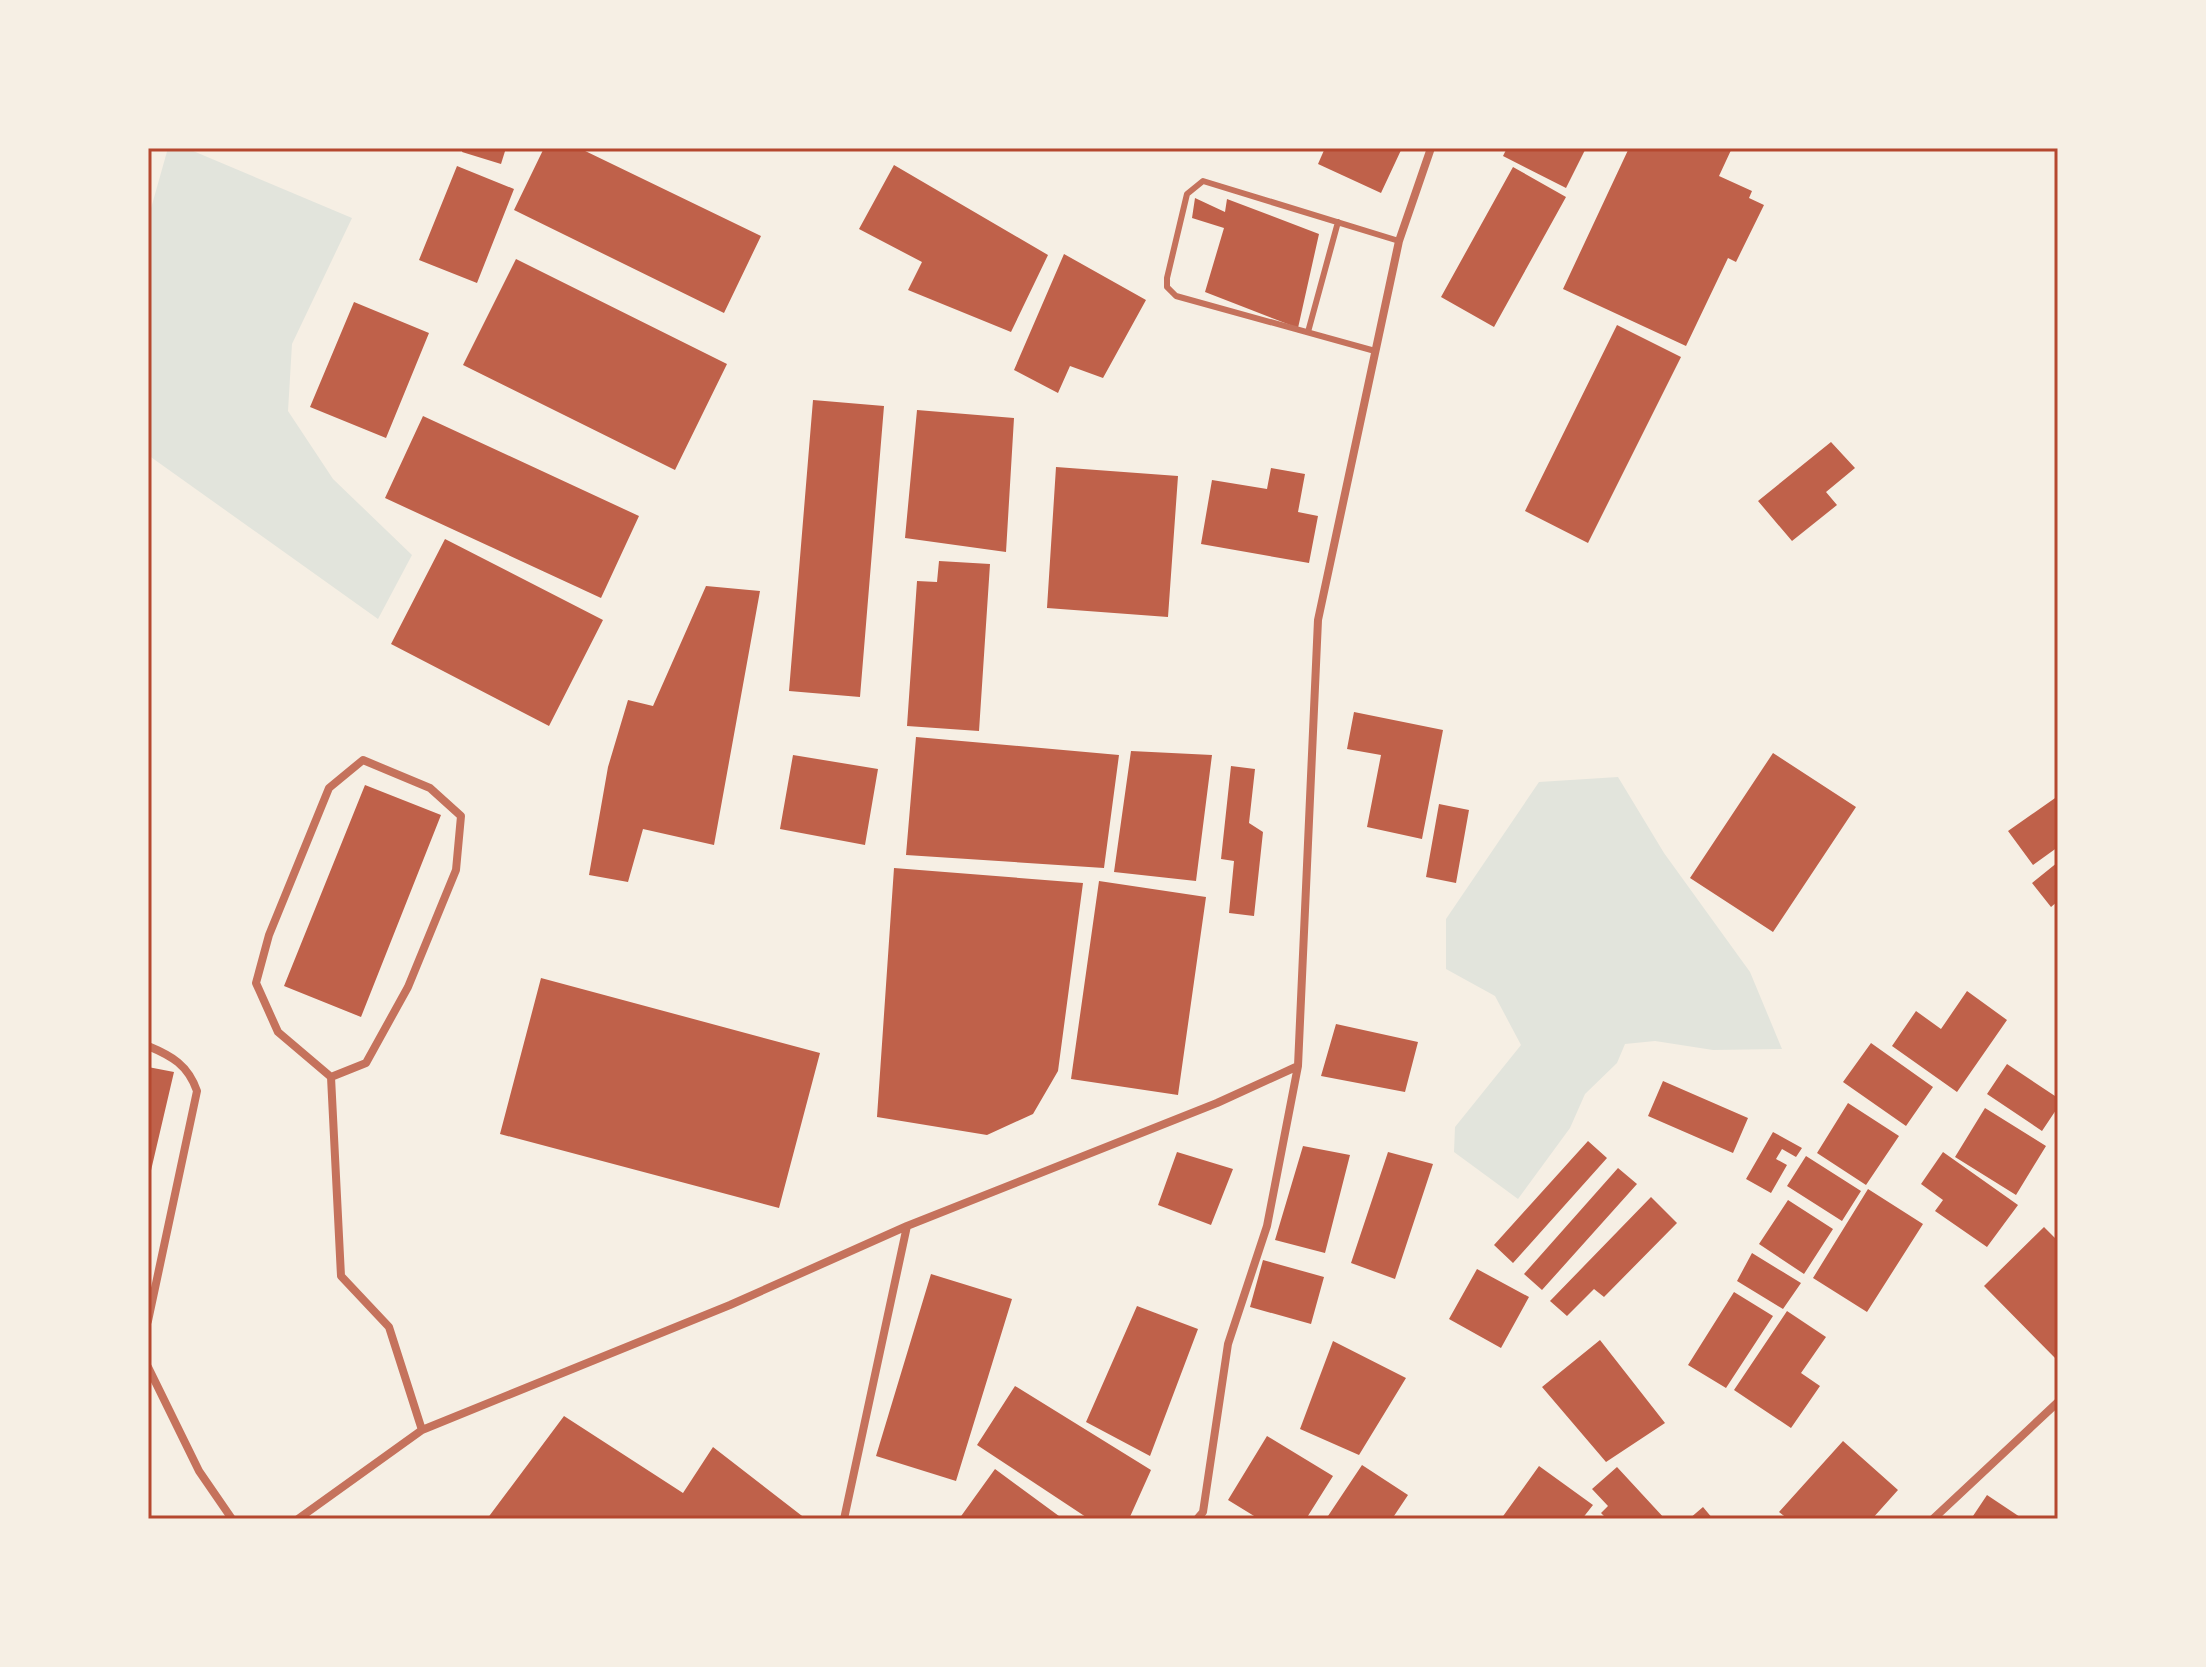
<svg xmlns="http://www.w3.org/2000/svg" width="2206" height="1667" font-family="'Asap Condensed',sans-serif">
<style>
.green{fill:#e2e4dc}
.building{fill:#bf614a}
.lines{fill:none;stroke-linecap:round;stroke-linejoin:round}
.service{stroke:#c5725c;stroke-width:6}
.minor{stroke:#c5725c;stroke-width:8}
.neatline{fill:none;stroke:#b5482f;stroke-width:3}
</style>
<rect width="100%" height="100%" fill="#f6efe4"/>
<path class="green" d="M168,148H186L352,218L292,344L288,411L333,479L412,555L378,619L148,455V219Z
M1618,777L1664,853L1750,972L1782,1049L1713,1050L1655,1041L1625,1044L1617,1063L1585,1094L1570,1128L1518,1199L1454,1152L1455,1127L1521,1045L1495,996L1446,969V919L1539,782Z"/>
<path class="building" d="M463,148H506L501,164L462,152Z
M544,148H579L761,236L724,313L514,210Z
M1325,148H1402L1381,193L1318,164Z
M1507,148H1586L1566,188L1503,156Z
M1629,148H1732L1719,176L1752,191L1749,198L1764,205L1736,262L1728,258L1686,346L1563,289Z
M894,165L1048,255L1011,332L908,290L922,262L859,229Z
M457,166L514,189L477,283L419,260Z
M1513,167L1566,197L1494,327L1441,297Z
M1195,198L1225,212L1227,199L1319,234L1298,328L1205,292L1224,228L1192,218Z
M1064,254L1146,300L1103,378L1070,366L1058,393L1014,370Z
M516,259L727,364L675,470L463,365Z
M354,302L429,333L386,438L310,407Z
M1617,325L1681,357L1588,543L1525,511Z
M813,400L884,406L860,697L789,691Z
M917,410L1014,418L1006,552L905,538Z
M423,416L639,516L601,598L385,498Z
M1831,442L1855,468L1826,492L1837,505L1792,541L1758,501Z
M1056,467L1178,476L1168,617L1047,608Z
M1271,468L1305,474L1298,512L1318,516L1309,563L1201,544L1212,480L1267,489Z
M445,539L603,620L549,726L391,644Z
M939,561L990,564L979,731L907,726L917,581L937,582Z
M706,586L760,591L714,845L643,829L628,882L589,875L608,767L628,700L653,706Z
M1354,712L1443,730L1422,839L1367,827L1381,755L1347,749Z
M916,737L1119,755L1104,868L906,855Z
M1131,751L1212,755L1196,881L1114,872Z
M1773,753L1856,807L1773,932L1690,878Z
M793,755L878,769L865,845L780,829Z
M1231,766L1255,769L1249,823L1263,832L1254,916L1229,913L1234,861L1221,859Z
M365,785L441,815L361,1017L284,986Z
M2058,796V847L2033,865L2008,831Z
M1439,804L1469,810L1456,883L1426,877Z
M2058,862V901L2051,907L2032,883Z
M894,868L1083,883L1058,1071L1033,1114L987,1135L877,1117Z
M1099,881L1206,897L1178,1095L1071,1079Z
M541,978L820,1053L779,1208L500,1134Z
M1967,991L2007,1020L1957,1092L1892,1046L1916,1011L1941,1029Z
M1336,1024L1418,1042L1405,1092L1321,1076Z
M1871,1043L1933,1087L1906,1126L1843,1082Z
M2007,1064L2058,1098V1107L2042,1131L1987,1094Z
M148,1067L174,1072L149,1179H148Z
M1663,1081L1748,1118L1733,1153L1648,1116Z
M1848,1103L1899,1136L1866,1185L1817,1153Z
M1985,1108L2046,1146L2016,1195L1955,1157Z
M1773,1132L1802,1148L1796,1157L1782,1149L1776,1159L1787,1165L1771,1193L1746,1179Z
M1588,1141L1607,1158L1513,1263L1494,1245Z
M1303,1146L1350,1155L1325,1253L1275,1240Z
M1177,1152L1233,1169L1211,1225L1158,1205Z
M1388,1152L1433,1164L1395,1279L1351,1263Z
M1943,1152L2018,1205L1987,1247L1935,1211L1943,1200L1921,1184Z
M1806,1156L1861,1191L1842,1221L1787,1186Z
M1618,1168L1637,1184L1542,1290L1524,1274Z
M1868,1189L1923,1224L1867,1312L1813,1278Z
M1651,1197L1677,1223L1604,1297L1594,1289L1567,1316L1550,1301Z
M1788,1200L1833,1229L1804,1274L1759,1244Z
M2044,1227L2058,1241V1361L1984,1286Z
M1752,1253L1801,1283L1783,1309L1737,1281Z
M1263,1260L1324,1277L1311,1324L1250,1307Z
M1477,1269L1529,1297L1501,1348L1449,1319Z
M931,1274L1012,1299L956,1481L876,1456Z
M1734,1292L1773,1316L1726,1388L1688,1365Z
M1137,1306L1198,1329L1150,1456L1086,1422Z
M1787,1311L1826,1337L1801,1373L1820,1386L1791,1428L1734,1390Z
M1600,1340L1665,1423L1606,1462L1542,1387Z
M1333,1341L1406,1378L1359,1455L1300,1429Z
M1015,1386L1151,1470L1129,1519H1089L977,1445Z
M564,1416L683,1493L713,1447L806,1519H487Z
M1267,1436L1333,1476L1306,1519H1259L1228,1500Z
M1843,1441L1898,1490L1872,1519H1788L1779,1512Z
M1362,1465L1408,1495L1392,1519H1326Z
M1539,1466L1593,1505L1582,1519H1501Z
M1617,1467L1665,1519H1607L1601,1513L1608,1506L1592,1489Z
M995,1469L1063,1519H959Z
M1987,1495L2023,1519H1971Z
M1703,1507L1713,1519H1689Z"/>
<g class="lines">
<path class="service" d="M1308,332L1338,222
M1375,351L1176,296L1167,287V278L1187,194L1203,181L1399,241"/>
<path class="minor" d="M148,1046C172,1056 188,1065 197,1091L148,1321
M331,1077L366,1063L408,987L456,870L461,816L430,788L363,760L329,788L269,935L256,983L278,1032L331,1077L341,1276L389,1327L422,1430
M148,1367L199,1471L232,1519
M298,1519L422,1430L730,1305L907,1226
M844,1519L907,1226L1217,1103L1298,1066L1318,620L1399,241L1431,148
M1197,1519L1203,1512L1228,1344L1267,1226L1298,1066
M1933,1519L2058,1402"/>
</g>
<rect width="2206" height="1667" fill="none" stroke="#f6efe4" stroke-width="300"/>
<rect x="150" y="150" width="1906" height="1367" class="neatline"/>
</svg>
